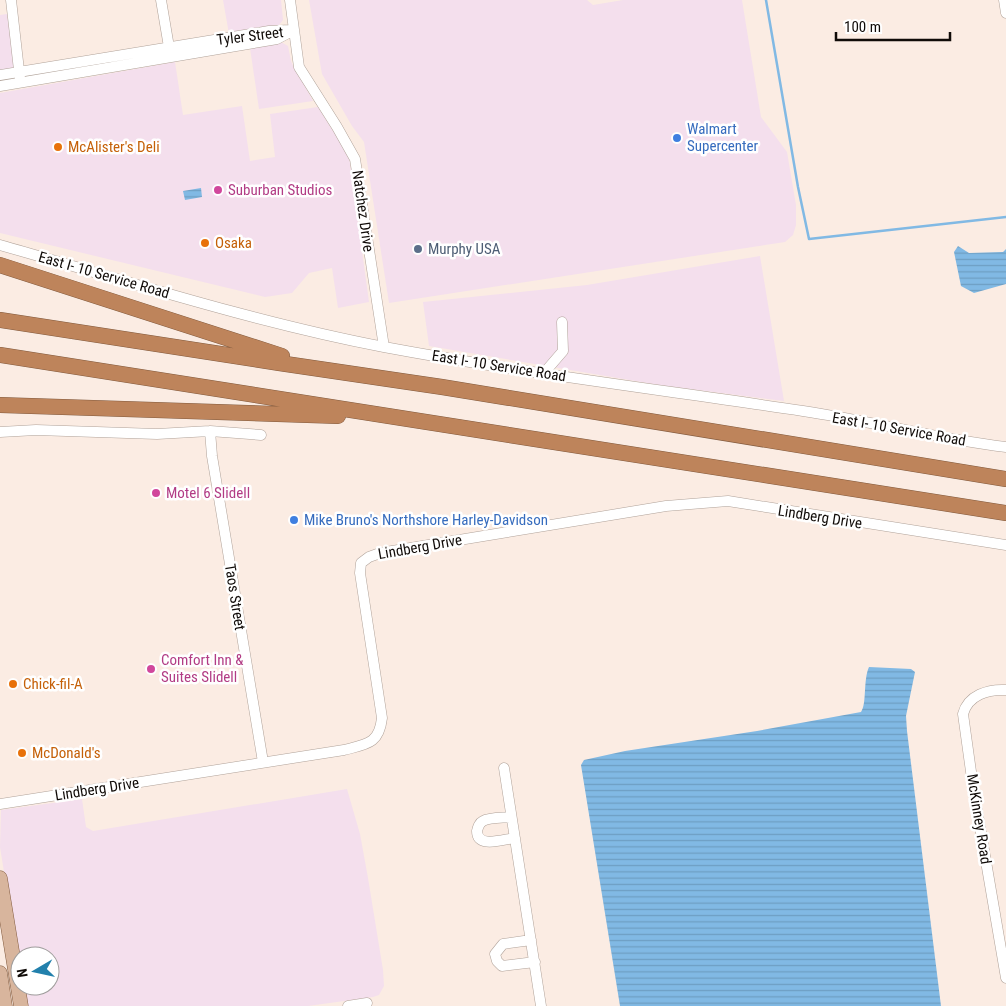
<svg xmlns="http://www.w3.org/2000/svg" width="1006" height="1006" font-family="'Roboto Condensed',sans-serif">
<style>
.commercial{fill:#f4dfed}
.water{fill:url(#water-rules)}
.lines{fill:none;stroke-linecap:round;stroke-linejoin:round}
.stream{stroke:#81b9e4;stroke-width:2.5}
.minor-casing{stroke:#b0a299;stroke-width:11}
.major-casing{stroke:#815a3e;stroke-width:15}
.highway-casing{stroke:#815a3e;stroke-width:16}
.minor{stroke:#fff;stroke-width:10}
.major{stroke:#d8b59d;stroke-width:14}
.highway{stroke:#be845b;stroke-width:15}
.shop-dot{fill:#3f7fe0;stroke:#fff;stroke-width:2}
.food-dot{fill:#e8710a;stroke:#fff;stroke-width:2}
.hotel-dot{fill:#d1479c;stroke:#fff;stroke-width:2}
.service-dot{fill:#5c6f8a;stroke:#fff;stroke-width:2}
.labels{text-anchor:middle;stroke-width:5;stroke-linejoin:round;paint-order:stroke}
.street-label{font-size:15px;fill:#100b08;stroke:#fff}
.shop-label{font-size:15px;fill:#366cbe;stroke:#fff;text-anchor:start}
.food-label{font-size:15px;fill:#c56008;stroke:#fff;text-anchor:start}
.hotel-label{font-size:15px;fill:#b23c85;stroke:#fff;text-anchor:start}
.service-label{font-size:15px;fill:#4e5e75;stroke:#fff;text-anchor:start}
</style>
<defs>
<pattern id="water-rules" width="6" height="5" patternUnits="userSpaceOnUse" patternTransform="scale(1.25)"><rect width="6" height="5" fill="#81b9e4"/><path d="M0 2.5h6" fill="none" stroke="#6e9ec2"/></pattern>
</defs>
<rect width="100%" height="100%" fill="#fbece3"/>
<path class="commercial" d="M223,0H281L283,20L279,25L229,34Z
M309,0H587L593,5L623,0H742L761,117L787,152L796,205V225L793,235L785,242L389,303L364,142L352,126L322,74Z
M7,14L15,69L0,71V15Z
M281,42L288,46L291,61L294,68L301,79L313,101L259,109L250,48Z
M175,62L183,115L242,106L250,161L275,157L270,114L318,107L349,156L369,302L338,308L332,268L309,273L292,293L265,297L0,233V93Z
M760,256L784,401L659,385L429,346L423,302L587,285Z
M347,789L360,834L368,878L383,970L384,986L379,995L373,997L308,1006H26L22,986H50V956H20V972L0,847L1,810L82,799L86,827L93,831Z"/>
<path class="water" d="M201,188L202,197L185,200L183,191Z
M958,246L969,253L1003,252L1006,249V284L974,293L961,286L954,252Z
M869,667L911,669L915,672L906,716L907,731L941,1006H620L581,765L584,760L625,751L757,731L861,712C867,704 863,680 869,667Z"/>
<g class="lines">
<path class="stream" d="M766,0L798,187L809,239L1006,217"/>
<g class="minor-casing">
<path id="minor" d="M11,0L20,79
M161,0L170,53
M290,0L299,67L337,127L355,159L384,347
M1004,0L1006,13
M0,75L269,31L290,30
M0,86L277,39L294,30
M0,245C127,281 254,322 384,347C523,373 663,390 803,411C871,421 937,439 1006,447
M544,373L563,351L562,322
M210,431L212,456L263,762
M0,432L36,430L157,434L210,431L261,435
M1006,690C988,689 968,695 963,714L973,786L1006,978
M504,768L541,1006
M0,804L344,750C367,744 379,744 382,718L360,573L361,563L369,557L380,553L666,506L728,501L1006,545
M511,817C503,818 490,817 483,821C479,823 478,827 477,831C477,849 504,839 515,838
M531,940L503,944L495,954L497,961L502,966L535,962
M348,1006L367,1003"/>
</g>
<g class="major-casing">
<path id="major" d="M0,878L21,1006
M0,973L5,1006"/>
</g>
<g class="highway-casing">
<path id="highway" d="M0,265L282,356
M0,320L279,363L442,387L1006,479
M0,355L1006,513
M0,405L338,416"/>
</g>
<use href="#minor" class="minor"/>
<use href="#major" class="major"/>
<use href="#highway" class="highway"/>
</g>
<g class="shop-dot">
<circle cx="677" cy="138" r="5"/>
<circle cx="294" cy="520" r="5"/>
</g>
<g class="food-dot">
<circle cx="58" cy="147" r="5"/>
<circle cx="205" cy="243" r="5"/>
<circle cx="13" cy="684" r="5"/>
<circle cx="22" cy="753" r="5"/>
</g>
<g class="hotel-dot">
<circle cx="218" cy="190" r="5"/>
<circle cx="156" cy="493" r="5"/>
<circle cx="151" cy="669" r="5"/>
</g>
<circle class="service-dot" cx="418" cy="249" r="5"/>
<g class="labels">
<g class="street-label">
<text transform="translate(250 36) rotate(-7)" y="5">Tyler Street</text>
<text transform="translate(363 211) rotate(82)" y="5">Natchez Drive</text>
<text transform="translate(104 275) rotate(16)" y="5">East I- 10 Service Road</text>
<text transform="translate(499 366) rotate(9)" y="5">East I- 10 Service Road</text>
<text transform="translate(899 429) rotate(10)" y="5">East I- 10 Service Road</text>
<text transform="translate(820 517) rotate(9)" y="5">Lindberg Drive</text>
<text transform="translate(420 547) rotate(-10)" y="5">Lindberg Drive</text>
<text transform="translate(235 597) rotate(81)" y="5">Taos Street</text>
<text transform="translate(97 789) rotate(-9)" y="5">Lindberg Drive</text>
<text transform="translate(979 819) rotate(81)" y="5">McKinney Road</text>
</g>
<g class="shop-label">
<text x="687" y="134">Walmart<tspan x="687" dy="17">Supercenter</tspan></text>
<text x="304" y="525">Mike Bruno's Northshore Harley-Davidson</text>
</g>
<g class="food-label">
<text x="68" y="152">McAlister's Deli</text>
<text x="215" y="248">Osaka</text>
<text x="23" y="689">Chick-fil-A</text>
<text x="32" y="758">McDonald's</text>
</g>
<g class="hotel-label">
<text x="228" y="195">Suburban Studios</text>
<text x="166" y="498">Motel 6 Slidell</text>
<text x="161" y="665">Comfort Inn &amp;<tspan x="161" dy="17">Suites Slidell</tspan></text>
</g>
<g class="service-label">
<text x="428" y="254">Murphy USA</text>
</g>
</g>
<g transform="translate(35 971) rotate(261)"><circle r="24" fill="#ffffff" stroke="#9f9d9c"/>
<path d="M0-4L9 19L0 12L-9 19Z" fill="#2280ac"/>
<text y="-8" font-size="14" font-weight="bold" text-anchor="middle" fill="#100b08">N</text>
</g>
<path d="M836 32v8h114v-8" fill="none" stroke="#100b08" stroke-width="2.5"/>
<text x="844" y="32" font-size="15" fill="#100b08" stroke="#ffffff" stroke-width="4" paint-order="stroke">100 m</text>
</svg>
